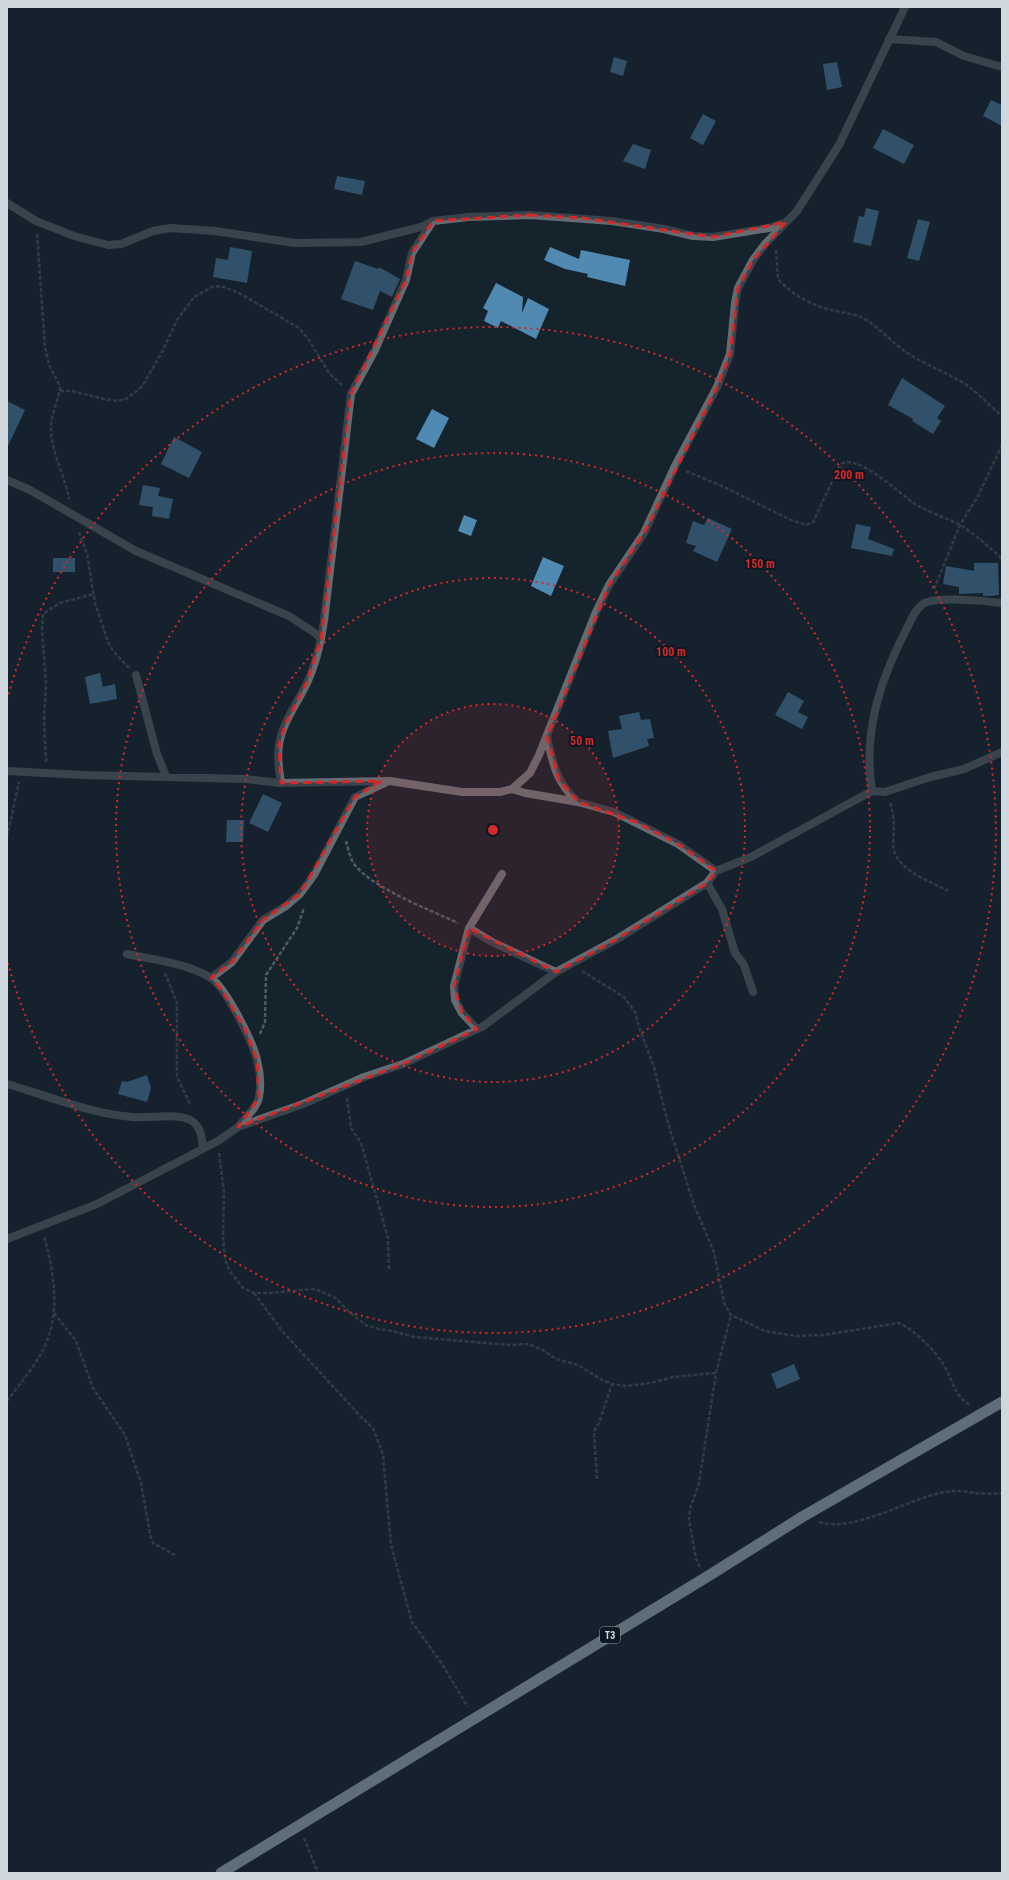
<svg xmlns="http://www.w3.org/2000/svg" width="1009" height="1880" font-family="'Roboto Condensed',sans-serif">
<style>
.building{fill:#5089b1}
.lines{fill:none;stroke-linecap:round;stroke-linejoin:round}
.path{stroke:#4f5b64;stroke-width:2.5;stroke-dasharray:4 2;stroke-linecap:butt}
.minor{stroke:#656c71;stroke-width:8}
.trunk{stroke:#b8c7d4;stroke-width:11}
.marked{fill:none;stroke:#d62828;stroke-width:3;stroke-dasharray:8 5;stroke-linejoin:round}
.ring{fill:none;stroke:#d62828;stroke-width:2;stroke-dasharray:2 4}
.labels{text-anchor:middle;stroke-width:4;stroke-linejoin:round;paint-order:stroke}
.shield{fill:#0c1923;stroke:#949fa7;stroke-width:1}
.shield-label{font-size:10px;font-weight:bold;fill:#cfd8df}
.centre{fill:#d62828;stroke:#0c1923;stroke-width:2}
.ring-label{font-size:12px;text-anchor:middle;font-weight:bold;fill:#d62828;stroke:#0c1923;stroke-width:4;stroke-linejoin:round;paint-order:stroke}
</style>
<rect width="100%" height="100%" fill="#15232d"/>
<path class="building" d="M614,57L627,61L623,76L610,72Z
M837,62L842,87L827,90L823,64Z
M991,100L1002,105V126L983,116Z
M703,114L716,121L703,145L690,138Z
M883,129L914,145L904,164L873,148Z
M633,144L651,150L645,169L623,161Z
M337,176L365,181L362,195L334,189Z
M866,208L879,211L871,246L853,242L859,216L864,217Z
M918,219L930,222L919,261L907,258Z
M230,247L252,251L247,283L213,277L216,258L228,260Z
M550,247L579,259L581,250L630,260L625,286L587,277L588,274L565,269L544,260Z
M355,261L378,269L379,267L400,279L392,297L380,291L373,310L341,299Z
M496,283L523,297L522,313L528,298L549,309L536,339L501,321L498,328L484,321L488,311L483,308Z
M902,378L945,406L937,418L941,421L933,434L912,421L913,419L888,405Z
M7,401L25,410L7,448Z
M432,409L449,418L434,448L416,439Z
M174,437L202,452L189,478L161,464Z
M143,485L160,488L158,496L173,499L169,519L152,516L153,507L139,505Z
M464,515L477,520L471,536L458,531Z
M708,518L732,529L717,562L693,551L696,546L686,543L693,521L704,525Z
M856,524L871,527L868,539L894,549L892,556L851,548Z
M543,557L564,566L551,596L531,586Z
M53,558H75V572H53Z
M974,563H998L999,595L991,596H983V593L959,594V587L943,584L946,566L974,571Z
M100,673L103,687L115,684L117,699L90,704L85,677Z
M788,692L804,701L798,712L808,717L802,729L775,715Z
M639,712L641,720L650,719L654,738L647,739L649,746L613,758L608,731L622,729L619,716Z
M263,794L282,803L268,832L249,823Z
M227,820H244L243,842H226Z
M147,1075L151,1088L147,1102L118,1094L122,1081L127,1082Z
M794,1364L800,1379L777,1389L771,1374Z"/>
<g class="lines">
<path class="path" d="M37,234L45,347L49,365L60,386C59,401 50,415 51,431C52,454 65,476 69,499
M776,250L778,279C793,296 815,307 836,311C845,313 854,314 863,318C879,327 891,342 906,352C925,365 946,372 965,384C978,393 990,406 1002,416
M60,391H72L104,399L117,401L126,399L137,391L143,385L163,350L177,320L194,297L214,286L224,287L239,293L299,328L309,340L329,373L342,385
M686,471L724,487L791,520L806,525L813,522L840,465C856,451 901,495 915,504C930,513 947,518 962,526C976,535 988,546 1000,557L1002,561
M79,532L87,554L95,603L108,642L114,652L129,668
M934,589L960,525L978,496L1002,445
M46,762L44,719L46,684L42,630L43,614L60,603L94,594
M890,803C895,816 894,829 893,843C893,870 929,880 948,891
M7,837L19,782
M346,841C348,848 350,858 354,864C372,888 430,910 458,923
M582,971L624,997L635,1012L639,1027L654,1067L668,1123L694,1205L714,1252L724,1303L731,1315L765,1331L796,1336L823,1335L899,1323C917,1332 936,1351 946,1369C954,1384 955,1397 970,1405
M165,973L177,1003V1077L191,1106
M260,1034L265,1022L266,975L297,928L304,908
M347,1098L351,1128L361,1143L388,1238L389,1271
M219,1153L224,1192L223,1238L225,1259L229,1270L243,1288L254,1293H268L315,1289L336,1298L349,1312L366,1325L378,1329L392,1331L414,1337L511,1345L528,1344L543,1350L556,1359L578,1365L602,1380L612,1384L627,1386L651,1383L673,1377L716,1373
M254,1293L283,1332L361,1417L373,1428L383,1455L391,1545L412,1622L442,1664L468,1707
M54,1313L76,1341L93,1388L125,1435L141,1483L151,1539L153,1543L175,1555
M7,1401C19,1385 35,1366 44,1348C61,1313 54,1272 44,1236
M597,1479L594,1431L599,1423L612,1384
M819,1522C854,1533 908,1499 944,1492C954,1490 964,1491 974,1493C983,1494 993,1494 1002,1493
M700,1567L696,1559L689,1520L690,1509L699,1483L716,1373L731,1315
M304,1838L318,1873"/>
<path class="minor" d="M889,39L936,42L964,56L1002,67
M7,203L36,221L74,236L108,245L121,244L153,231L170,228L215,231L295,243L361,242L421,227L433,221L469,217L530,215L612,221L664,229L693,236L713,237L769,228L784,223
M7,480L30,490L136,551L289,616L315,633L321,639
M136,675L157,754L166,776
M547,737C553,764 556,782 577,801
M7,771L83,775L246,779L279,783L390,781L462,792H500L512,789L525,793L578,802L614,812L678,844L716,871
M281,783C279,771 277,757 279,745C282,723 297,704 307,683C316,664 321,641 324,621L351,394L375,350L406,280L412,253L433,221
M512,789L530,773L539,755L596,612L609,585L644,533L675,466L717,387L730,354L735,303L738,288L753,260L765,244L797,211L839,145L905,7
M872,791C863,734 879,683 905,632C910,623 914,610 923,604C935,596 987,601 1002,603
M707,883L722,909L735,953L744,965L753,992
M469,928L492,942L556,972
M127,954C155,960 186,963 211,978C226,988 253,1042 257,1060C260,1071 261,1086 259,1097C257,1108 245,1118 238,1127
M211,978L232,962L263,920L286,906L300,894L314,875L355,797L385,783
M477,1029L462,1013L455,1000L454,986L469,928L502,874
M7,1084C48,1096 89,1113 132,1117C148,1119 179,1112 192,1121C201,1127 202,1138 203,1148
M7,1239L97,1204L218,1141L238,1127L303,1104L364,1077L403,1064L482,1027L556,972L617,939L707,883L716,871L751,857L872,791L885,792L930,777L964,769L1002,752"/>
<path class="trunk" d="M221,1873L705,1578L802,1517L1002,1402"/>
</g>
<path d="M0 0H1009V1880H0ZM530,215L582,218L713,237L786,222L753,260L738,288L730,354L717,387L644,533L609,585L547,737L559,780L578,802L636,822L678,844L716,871L707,883L617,939L556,972L469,928L454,986L462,1013L477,1029L403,1064L238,1127L259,1098L257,1060L245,1029L222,990L211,978L232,962L263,920L300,894L355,797L381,781L281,783L279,746L285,725L307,682L321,639L351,394L406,280L412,253L433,221Z" fill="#15232d" fill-opacity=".55" fill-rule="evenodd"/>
<path class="marked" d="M530,215L582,218L713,237L786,222L753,260L738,288L730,354L717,387L644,533L609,585L547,737L559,780L578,802L636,822L678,844L716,871L707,883L617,939L556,972L469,928L454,986L462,1013L477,1029L403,1064L238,1127L259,1098L257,1060L245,1029L222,990L211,978L232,962L263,920L300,894L355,797L381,781L281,783L279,746L285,725L307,682L321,639L351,394L406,280L412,253L433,221Z"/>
<circle cx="493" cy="830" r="126" fill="#d62828" fill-opacity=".12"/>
<g class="ring">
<circle cx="493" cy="830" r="126"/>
<circle cx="493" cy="830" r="252"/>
<circle cx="493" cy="830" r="377"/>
<path d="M7 700A503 503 0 1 1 7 960"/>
</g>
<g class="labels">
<rect class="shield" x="600" y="1627" width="20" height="16" rx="3"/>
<g class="shield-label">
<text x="610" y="1639">T3</text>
</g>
</g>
<circle cx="493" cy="830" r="6" class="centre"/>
<g class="ring-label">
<text x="849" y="479">200 m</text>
<text x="760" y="568">150 m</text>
<text x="671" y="656">100 m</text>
<text x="582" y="745">50 m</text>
</g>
<rect width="1009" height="1880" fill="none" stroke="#cfd8df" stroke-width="16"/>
</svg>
